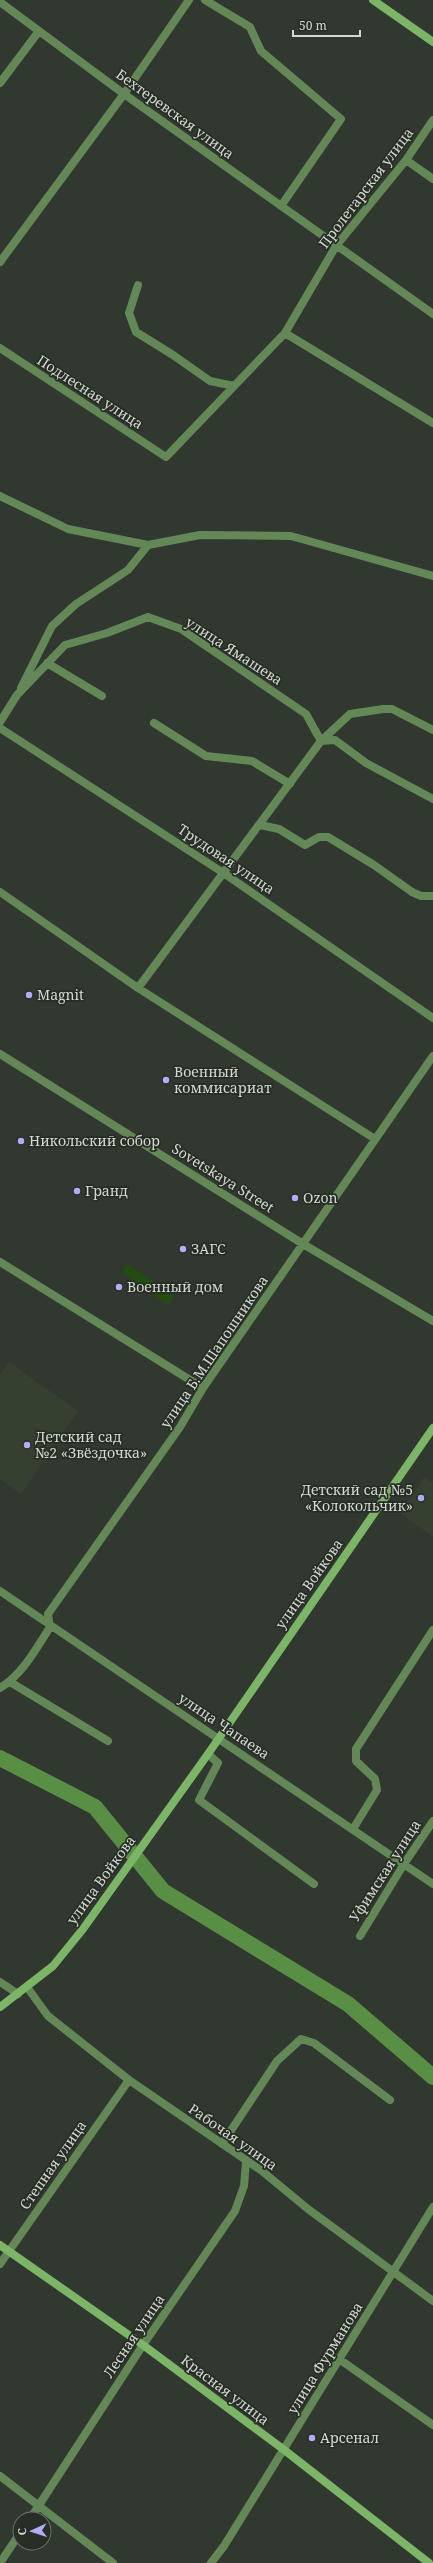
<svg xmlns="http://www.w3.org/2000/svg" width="433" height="2563" font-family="'Noto Serif',serif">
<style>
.built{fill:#354031}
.green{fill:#234c10}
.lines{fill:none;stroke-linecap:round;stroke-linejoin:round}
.river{stroke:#598f45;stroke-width:16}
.street{stroke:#648757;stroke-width:8}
.secondary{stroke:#7cb567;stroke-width:8}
.poi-dot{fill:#b4acf9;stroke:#272e25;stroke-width:1.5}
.labels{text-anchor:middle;stroke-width:3.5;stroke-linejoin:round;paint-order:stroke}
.street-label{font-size:14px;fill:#d4d8d2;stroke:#272e25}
.poi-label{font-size:14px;fill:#d4d8d2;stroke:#272e25;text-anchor:start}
</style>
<rect width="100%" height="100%" fill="#31382f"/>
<path class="built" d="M9,1362L78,1411L21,1494L0,1479V1375Z
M424,1477L433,1483V1537L400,1513Z"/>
<path class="green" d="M128,1264L174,1296L168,1305L122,1272Z"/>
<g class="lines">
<path class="river" d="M0,1758L95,1807L163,1891L348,2004L433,2077"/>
<path class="street" d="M205,0L250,27L261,51L341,119L281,206
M0,2L124,94L433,314
M0,83L39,31
M406,160L433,179
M0,262L124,94L189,0
M138,285L129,313L136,332L173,355L210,381L234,386
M285,333L433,423
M0,348L166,457L285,333L336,246L406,160L433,120
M0,496L68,529L148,545
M47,663L102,696
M21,688L52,626L76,604L128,570L148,545L200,535L291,536L433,576
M0,722L17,695L65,645L107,633L148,617L181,629L306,714L321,741L335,740L366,763L433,799
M154,723L206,756L252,761L290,784
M0,728L225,874L433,1018
M260,825L279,829L305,845L319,837H328L374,865L412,892L421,896H433
M0,892L138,988L375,1139
M138,988L321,741L350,714L383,709H392L433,730
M0,1054L303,1244L433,1321
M0,1262L203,1388
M0,1591L433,1884
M10,1682L108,1741
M0,1688C21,1676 37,1648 50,1627L48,1614L180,1427L203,1388L433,1056
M208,1754L218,1763L199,1800L314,1884
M353,1829L377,1790L375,1779L356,1761V1749L433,1630
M360,1936L404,1864L433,1821
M0,1982L18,1994
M27,1987L48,2016L129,2080L262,2171L308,2209L433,2301
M222,2144L277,2061L301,2039L314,2043L390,2100
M0,2264L129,2080
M339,2359L433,2425
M0,2476L113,2563
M30,2519L143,2345L235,2211L244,2186L246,2162
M0,2563L20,2533
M211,2563L224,2546L433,2207"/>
<path class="secondary" d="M373,0L433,42
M0,2007L53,1966L83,1929L208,1754L433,1428
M0,2245L143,2345L283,2449L429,2563"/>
</g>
<g class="poi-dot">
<circle cx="29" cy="995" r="4"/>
<circle cx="166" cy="1080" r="4"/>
<circle cx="21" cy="1141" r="4"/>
<circle cx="77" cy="1191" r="4"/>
<circle cx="295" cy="1198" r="4"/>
<circle cx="183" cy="1249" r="4"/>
<circle cx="119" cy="1287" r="4"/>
<circle cx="27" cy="1445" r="4"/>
<circle cx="421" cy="1498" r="4"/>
<circle cx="312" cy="2438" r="4"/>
</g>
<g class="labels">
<g class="street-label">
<text transform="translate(175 114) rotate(36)" y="5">Бехтеревская улица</text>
<text transform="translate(366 188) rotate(-53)" y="5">Пролетарская улица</text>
<text transform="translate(90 392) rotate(33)" y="5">Подлесная улица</text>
<text transform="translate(234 651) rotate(33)" y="5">улица Ямашева</text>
<text transform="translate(226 859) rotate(34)" y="5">Трудовая улица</text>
<text transform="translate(223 1178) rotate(32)" y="5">Sovetskaya Street</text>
<text transform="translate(214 1352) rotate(-56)" y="5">улица Б.М.Шапошникова</text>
<text transform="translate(309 1584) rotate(-55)" y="5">улица Войкова</text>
<text transform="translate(224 1726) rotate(34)" y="5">улица Чапаева</text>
<text transform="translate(385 1871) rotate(-57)" y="5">Уфимская улица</text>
<text transform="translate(101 1880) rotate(-54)" y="5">улица Войкова</text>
<text transform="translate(233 2137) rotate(35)" y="5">Рабочая улица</text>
<text transform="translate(53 2165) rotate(-55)" y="5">Степная улица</text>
<text transform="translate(134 2336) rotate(-56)" y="5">Лесная улица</text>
<text transform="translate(325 2358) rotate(-58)" y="5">улица Фурманова</text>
<text transform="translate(225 2390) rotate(37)" y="5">Красная улица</text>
</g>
<g class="poi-label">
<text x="37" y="1000">Magnit</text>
<text x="174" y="1077">Военный<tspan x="174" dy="16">коммисариат</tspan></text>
<text x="29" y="1146">Никольский собор</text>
<text x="85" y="1196">Гранд</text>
<text x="303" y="1203">Ozon</text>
<text x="191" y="1254">ЗАГС</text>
<text x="127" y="1292">Военный дом</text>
<text x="35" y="1442">Детский сад<tspan x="35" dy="16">№2 «Звёздочка»</tspan></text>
<text x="413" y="1495" text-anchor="end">Детский сад №5<tspan x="413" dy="16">«Колокольчик»</tspan></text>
<text x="320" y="2443">Арсенал</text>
</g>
</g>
<g transform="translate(32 2531) rotate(267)"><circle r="19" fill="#272e25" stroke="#6c726a"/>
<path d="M0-3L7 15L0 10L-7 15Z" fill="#b4acf9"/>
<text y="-6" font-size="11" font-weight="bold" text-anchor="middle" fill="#d4d8d2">С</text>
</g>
<path d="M293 30v6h67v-6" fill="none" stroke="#d4d8d2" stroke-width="2"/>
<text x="299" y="30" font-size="12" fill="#d4d8d2" stroke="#272e25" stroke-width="3" paint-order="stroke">50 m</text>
</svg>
